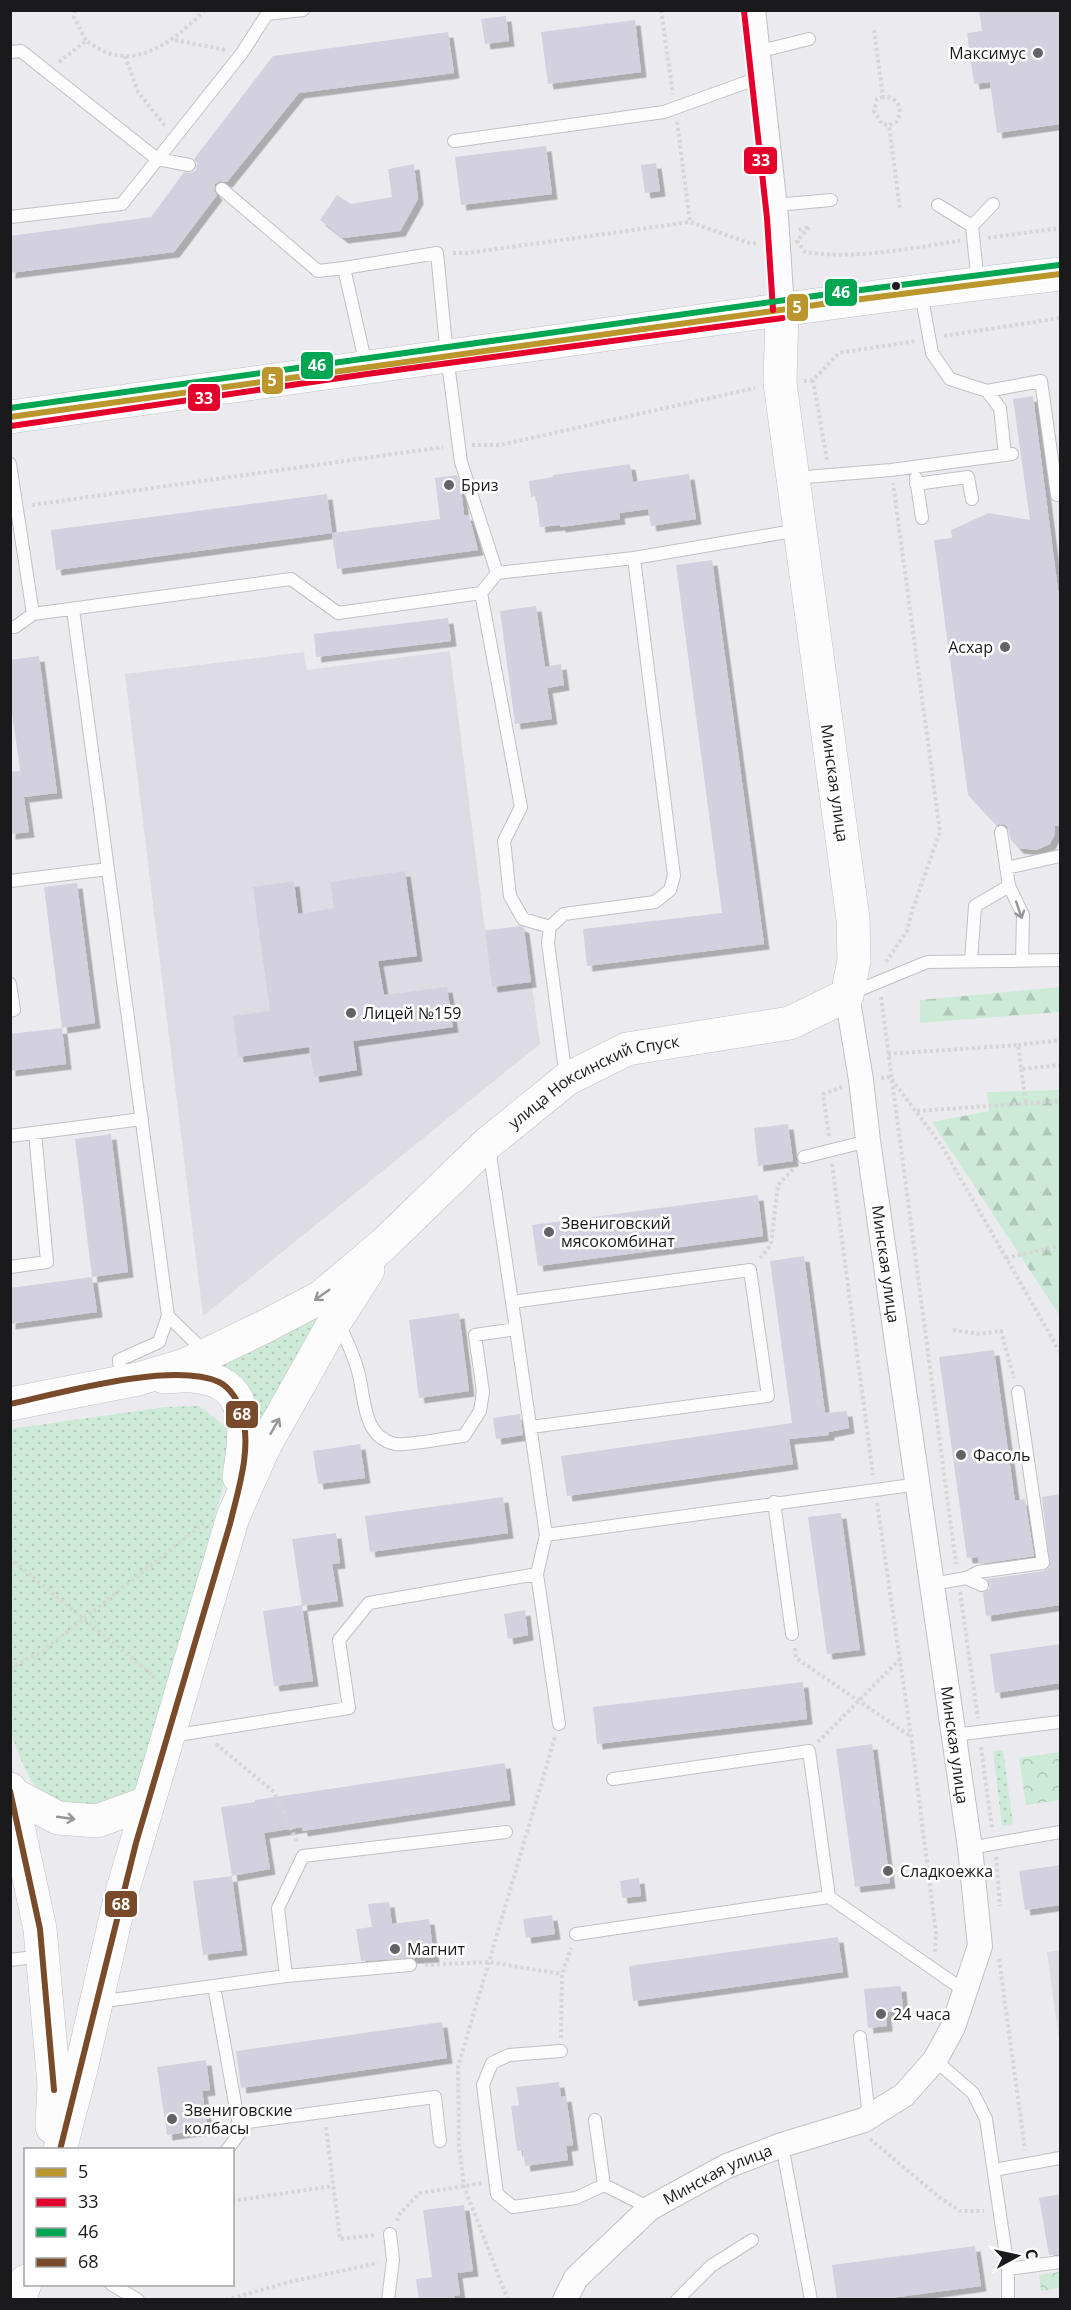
<svg xmlns="http://www.w3.org/2000/svg" width="1071" height="2310" font-family="'Open Sans',sans-serif">
<style>
.built{fill:#dddce5}
.grass{fill:url(#grass-dots)}
.forest{fill:url(#forest-firs)}
.park{fill:url(#park-crowns)}
.building{fill:#d3d1e0;filter:url(#shadow)}
.lines{fill:none;stroke-linecap:round;stroke-linejoin:round}
.lane-casing{stroke:#c1c1c4;stroke-width:14}
.street-casing{stroke:#c1c1c4;stroke-width:26}
.secondary-casing{stroke:#c1c1c4;stroke-width:34}
.path{stroke:#d6d6d6;stroke-width:4;stroke-dasharray:3 3;stroke-linecap:butt}
.lane{stroke:#fcfcfd;stroke-width:12}
.street{stroke:#fcfcfd;stroke-width:24}
.secondary{stroke:#fcfcfd;stroke-width:33}
.bus-1-casing{stroke:#fff;stroke-width:10}
.bus-2-casing{stroke:#fff;stroke-width:10}
.bus-3-casing{stroke:#fff;stroke-width:10}
.bus-4-casing{stroke:#fff;stroke-width:10}
.bus-1{stroke:#ba962c;stroke-width:6}
.bus-2{stroke:#e4002b;stroke-width:6}
.bus-3{stroke:#00a651;stroke-width:6}
.bus-4{stroke:#7a4b2a;stroke-width:6}
.oneway{stroke:#969698}
.poi-dot{fill:#636266;stroke:#fff;stroke-width:2}
.bus-dot{fill:#1a191c;stroke:#fff;stroke-width:2}
.labels{text-anchor:middle;stroke-width:5;stroke-linejoin:round;paint-order:stroke}
.poi-label{font-size:16px;fill:#1a191c;stroke:#fff;text-anchor:start}
.street-label{font-size:16px;fill:#1a191c;stroke:#fff}
.line-badge{stroke:#fff;stroke-width:2}
.badge-label{font-size:16px;text-anchor:middle;font-weight:bold;fill:#fff}
</style>
<defs>
<pattern id="grass-dots" width="8" height="8" patternUnits="userSpaceOnUse" patternTransform="scale(1.5)"><rect width="8" height="8" fill="#cdead7"/><path d="M2 2h.1M6 6h.1" fill="none" stroke="#afc8b8" stroke-width="1.8" stroke-linecap="round"/></pattern>
<pattern id="forest-firs" width="22" height="20" patternUnits="userSpaceOnUse" patternTransform="scale(1.5)"><rect width="22" height="20" fill="#cdead7"/><path d="M5 1l3.5 6h-7zM16 11l3.5 6h-7z" fill="#afc8b8"/></pattern>
<pattern id="park-crowns" width="20" height="18" patternUnits="userSpaceOnUse" patternTransform="scale(1.5)"><rect width="20" height="18" fill="#cdead7"/><path d="M2 6a3 3 0 1 1 6 0M12 15a3 3 0 1 1 6 0" fill="none" stroke="#afc8b8"/></pattern>
<filter id="shadow"><feDropShadow dx="5.5" dy="5.5" stdDeviation="0" flood-color="#0004"/></filter>
</defs>
<rect width="100%" height="100%" fill="#ebebef"/>
<path class="built" d="M450,651L485,930L524,926L540,1044L203,1316L125,674L304,652L307,670Z
M1060,1950V2048L1047,1952Z"/>
<path class="grass" d="M332,1304L252,1453L205,1368Z
M198,1406C239,1432 239,1444 223,1487L140,1783C137,1787 134,1794 129,1798C108,1816 62,1808 41,1791C25,1778 19,1752 11,1734L10,1429L166,1407Z
M1003,1750L1013,1824L1002,1826L993,1751Z"/>
<path class="forest" d="M1060,987V1012L920,1023V1000Z
M1060,1090V1316L932,1122L989,1111L987,1092Z"/>
<path class="park" d="M1060,1752V1800L1026,1805L1019,1758Z
M1060,2272V2288L1041,2291L1039,2275Z"/>
<path class="building" d="M979,10H1060V124L997,133L990,82L974,84L967,33L982,31Z
M506,16L509,41L485,44L481,19Z
M635,20L641,72L548,84L541,32Z
M448,32L454,73L299,93L227,182L220,181L215,184L214,191L217,195L174,252L10,273V236L151,217L184,172L191,173L196,170L197,163L194,159L273,56Z
M546,146L552,194L461,205L455,157Z
M656,163L660,191L645,193L641,165Z
M414,164L418,199L400,231L343,238L320,220L337,195L351,204L392,197L388,169Z
M1033,396L1060,606V825L1055,826L1054,836L1050,844L1036,850L1018,848L1011,840L1007,826L1003,824L996,825L968,795L934,540L952,538L951,530L989,513L1030,520L1013,399Z
M630,464L633,482L689,474L696,519L651,526L648,509L619,513L620,519L560,527V525L540,527L536,496L531,497L529,481L553,477V475Z
M457,475L461,488L464,515H469L478,550L337,569L332,533L440,519L435,478Z
M327,494L332,533L56,570L51,530Z
M712,560L764,944L587,966L583,929L722,913L676,565Z
M536,606L545,667L561,664L564,685L547,688L552,719L515,724L500,611Z
M448,618L451,641L316,657L314,634Z
M39,656L57,793L24,797L10,699V660Z
M20,771L29,832L10,834V772Z
M405,871L417,956L378,961L384,995L447,987L453,1027L353,1041L357,1070L314,1077L309,1047L238,1057L233,1016L270,1011L253,887L294,881L298,914L334,908L330,882Z
M77,883L95,1023L62,1028L44,887Z
M520,926L524,928L531,982L492,987L485,931Z
M62,1028L66,1064L10,1071V1034Z
M788,1124L793,1161L758,1166L754,1128Z
M111,1134L128,1272L92,1277L75,1139Z
M758,1195L763,1236L538,1266L532,1225Z
M804,1256L825,1413L847,1411L849,1428L829,1432V1435L789,1439L793,1464L567,1496L561,1456L792,1423L770,1261Z
M92,1277L97,1312L10,1324V1288Z
M459,1313L469,1391L419,1398L409,1320Z
M994,1350L1015,1501L1025,1499L1034,1556L979,1564L978,1557L967,1558L939,1357Z
M520,1414L523,1435L496,1439L493,1418Z
M360,1444L365,1478L318,1484L313,1451Z
M1060,1494V1605L986,1616L983,1593L990,1588L987,1579L1044,1571L1050,1567L1042,1497Z
M503,1497L508,1533L370,1552L365,1516Z
M841,1513L860,1650L827,1654L808,1517Z
M336,1533L340,1563L332,1564L338,1601L302,1606L313,1681L274,1686L263,1611L302,1605L292,1539Z
M525,1610L528,1635L508,1639L504,1614Z
M1060,1644V1683L995,1693L990,1654Z
M803,1682L807,1719L597,1744L593,1707Z
M872,1744L890,1883L855,1887L836,1749Z
M505,1763L510,1800L302,1831V1827L264,1833L270,1869L232,1876L221,1807L255,1802V1800Z
M1060,1865V1905L1025,1910L1019,1871Z
M232,1876L242,1950L203,1955L193,1881Z
M639,1878L641,1896L622,1898L620,1881Z
M389,1902L392,1924L429,1919L434,1957L361,1961L356,1929L372,1927L368,1904Z
M552,1915L555,1934L526,1938L523,1919Z
M838,1937L843,1972L633,2001L629,1966Z
M901,1986L903,2011L886,2012L887,2026L868,2028L864,1989Z
M442,2022L447,2058L241,2088L236,2051Z
M206,2060L210,2090L202,2091L208,2129L167,2135L157,2067Z
M559,2082L561,2097L566,2096L573,2145L566,2146L568,2160L525,2166L523,2150L517,2151L511,2106L519,2105L516,2087Z
M1060,2194V2254L1049,2255L1039,2198Z
M464,2205L473,2271L457,2273L460,2295L454,2296L455,2300H419L416,2279L432,2277L423,2210Z
M975,2246L981,2286L875,2300H837L832,2265Z"/>
<g class="lines">
<g class="lane-casing">
<path id="lane" d="M10,52L21,51L157,159L189,165
M757,52L809,39
M454,141L664,112L761,77
M222,189L318,271L344,268L366,365
M775,205L831,200
M938,205L972,226L993,204
M10,217L122,204L242,53L267,14L303,10
M972,226L978,283
M344,268L437,253L447,356L461,462L497,573L634,558L674,876L670,890L655,902L564,914L550,927L548,943L566,1078
M921,293L932,353L950,379L987,391L1000,408L1005,455
M987,391L1041,381L1057,495
M10,464L33,614L291,579L338,613L481,593
M794,478L891,470L1012,454
M916,478L922,518
M916,484L968,477L972,499
M634,558L799,530
M497,573L481,593L521,807L504,841L510,896L523,919L550,927
M73,609L168,1316L159,1342L119,1360L121,1380
M10,627H15L33,614
M1001,832L1009,886
M1006,868L1060,856
M10,881L108,869
M971,961L975,906L1009,886L1023,915L1022,961
M10,984L14,1010L10,1011
M852,993L927,962L1060,960
M10,1136L142,1119
M489,1148L512,1302L750,1270L768,1396L531,1427
M804,1157L868,1141
M10,1267L47,1262L35,1133
M512,1302L546,1535L537,1574L559,1724
M168,1316L206,1353
M339,1323C346,1340 355,1357 359,1375C365,1400 363,1437 395,1444C406,1446 450,1437 464,1436L480,1411L483,1392L475,1335L516,1329
M774,1502L792,1634
M546,1535L919,1484
M966,1578L982,1585
M933,1584L966,1578L978,1572L1043,1563L1018,1392
M954,1735L1060,1722
M171,1736L349,1708L339,1640L369,1603L537,1574
M613,1779L809,1751L829,1897
M970,1848L1060,1832
M576,1934L829,1897L965,1991
M10,1960L42,1956
M286,1976L278,1908L303,1856L506,1832
M214,1986L240,2131
M98,2002L286,1976L410,1965
M860,2037L869,2117
M561,2051L509,2055L492,2063L483,2085L497,2194L513,2207L576,2198L604,2185L595,2120
M935,2060L973,2093L986,2119L1008,2269V2300
M782,2145L811,2300
M227,2150L248,2122L435,2097L440,2141
M994,2170L1060,2158
M604,2185L650,2208
M1008,2269L1060,2262
M111,2284L138,2300
M388,2300L393,2260L390,2234
M677,2300L711,2266L752,2240"/>
</g>
<g class="street-casing">
<g id="street">
<path d="M753,10L776,217L782,309"/>
<path id="s1" d="M565,2300L576,2278L650,2208L727,2166L782,2145L864,2120L904,2095L935,2060L953,2027L980,1946L970,1848L868,1141L861,1080L847,995"/>
</g>
</g>
<g class="secondary-casing">
<g id="secondary">
<path d="M10,417C156,396 302,375 448,356C652,329 856,297 1060,274"/>
<path d="M164,1377C173,1377 183,1375 192,1376C254,1380 246,1433 239,1477"/>
<path id="s2" d="M10,1404L138,1379L185,1365L264,1327L321,1297L383,1245L488,1143L551,1092L567,1079L627,1049L790,1023L847,995L854,961L853,919L780,383L782,309"/>
<path d="M10,1789L40,1929L54,2084L52,2127"/>
<path d="M13,1794L58,1818L97,1821L147,1803"/>
<path d="M60,2150L81,2069L120,1899L233,1517L264,1447L329,1331L368,1270"/>
<path d="M19,2300L26,2281"/>
</g>
</g>
<path class="path" d="M75,10L74,17L86,41
M661,10L673,94
M874,30L883,97C898,96 904,110 896,122L889,125L900,210
M175,40L226,50
M125,56L138,92L166,127
M59,62L86,41C94,45 102,52 111,54C149,64 180,34 205,10
M883,97L877,99L874,111L882,124L889,125
M677,122L690,222
M809,227L797,241L805,252C856,260 909,248 960,241
M799,230L809,227
M988,238L1060,228
M453,253H468L690,222L752,244L757,243
M944,336L1060,318
M813,380L827,460L829,461
M804,381L813,380L839,353L916,341
M472,445H500L755,388
M32,505L443,447
M886,962L907,931L912,911L940,832L893,483
M881,997L956,1564
M1018,1045L1060,1040
M888,1054L1018,1045L1021,1069L1060,1065
M1021,1069L1026,1103
M881,1078L890,1077L942,1146L1060,1352
M917,1111L1060,1101
M829,1136L823,1094L842,1087
M832,1164L873,1475
M760,1258L771,1245L778,1185L795,1167
M1006,1258L1060,1246
M953,1330L979,1334L1001,1331L1014,1378
M877,1503L911,1736L936,1933L935,1953
M10,1558L158,1680
M960,1592L978,1718
M795,1648L796,1658L910,1736
M10,1668L42,1652L204,1523
M818,1742L900,1659
M216,1744L274,1792L297,1842
M981,1747L992,1828
M996,1857L1000,1906
M999,1959L1025,2150
M425,1965L489,1962L562,1974
M561,2038L562,1974L571,1948
M326,2127L340,2239L376,2235
M870,2139L939,2197L960,2211H984
M232,2201L333,2186
M397,2221L400,2213L420,2193L483,2183
M226,2300L289,2282L378,2263
M508,2300L464,2186L459,2146L458,2067L555,1737"/>
<use href="#lane" class="lane"/>
<use href="#street" class="street"/>
<use href="#secondary" class="secondary"/>
<g class="bus-1-casing">
<path id="bus-1" d="M10,417L830,303L1060,274"/>
</g>
<g class="bus-2-casing">
<path id="bus-2" d="M744,11L767,218L773,310
M11,426L367,374L783,318"/>
</g>
<g class="bus-3-casing">
<path id="bus-3" d="M10,408L829,294L1059,265"/>
</g>
<g class="bus-4-casing">
<path id="bus-4" d="M10,1404C60,1393 173,1361 219,1382C231,1388 239,1402 242,1415C252,1449 238,1490 230,1524L136,1843L60,2150
M10,1791L40,1929L54,2090"/>
</g>
<use href="#bus-1" class="bus-1"/>
<use href="#bus-2" class="bus-2"/>
<use href="#bus-3" class="bus-3"/>
<use href="#bus-4" class="bus-4"/>
</g>
<defs><path id="oneway-shaft" d="M-6 0H5M1.5-3L5.5 0L1.5 3" fill="none" stroke-width="1.6" stroke-linecap="round" stroke-linejoin="round" transform="scale(1.5)"/></defs>
<g class="oneway">
<use href="#oneway-shaft" transform="translate(1019 910) rotate(71)"/>
<use href="#oneway-shaft" transform="translate(322 1295) rotate(145)"/>
<use href="#oneway-shaft" transform="translate(275 1426) rotate(-60)"/>
<use href="#oneway-shaft" transform="translate(66 1818) rotate(8)"/>
</g>
<g class="poi-dot">
<circle cx="1038" cy="53" r="6"/>
<circle cx="449" cy="485" r="6"/>
<circle cx="1005" cy="647" r="6"/>
<circle cx="351" cy="1013" r="6"/>
<circle cx="549" cy="1232" r="6"/>
<circle cx="961" cy="1455" r="6"/>
<circle cx="888" cy="1871" r="6"/>
<circle cx="395" cy="1949" r="6"/>
<circle cx="881" cy="2014" r="6"/>
<circle cx="172" cy="2119" r="6"/>
</g>
<circle class="bus-dot" cx="896" cy="286" r="5"/>
<g class="labels">
<g class="poi-label">
<text x="1026" y="59" text-anchor="end">Максимус</text>
<text x="461" y="491">Бриз</text>
<text x="993" y="653" text-anchor="end">Асхар</text>
<text x="363" y="1019">Лицей №159</text>
<text x="561" y="1229">Звениговский<tspan x="561" dy="18">мясокомбинат</tspan></text>
<text x="973" y="1461">Фасоль</text>
<text x="900" y="1877">Сладкоежка</text>
<text x="407" y="1955">Магнит</text>
<text x="893" y="2020">24 часа</text>
<text x="184" y="2116">Звениговские<tspan x="184" dy="18">колбасы</tspan></text>
</g>
<g class="street-label">
<text transform="translate(835 783) rotate(82)" y="6">Минская улица</text>
<text dy="6" stroke="none"><textPath href="#s2" startOffset="684">улица Ноксинский Спуск</textPath></text>
<text transform="translate(886 1264) rotate(82)" y="6">Минская улица</text>
<text transform="translate(955 1745) rotate(82)" y="6">Минская улица</text>
<text dy="6" stroke="none"><textPath href="#s1" startOffset="202">Минская улица</textPath></text>
</g>
</g>
<g class="line-badge">
<rect x="743" y="146" width="35" height="29" rx="6" fill="#e4002b"/>
<rect x="824" y="278" width="34" height="29" rx="6" fill="#00a651"/>
<rect x="786" y="293" width="23" height="29" rx="6" fill="#ba962c"/>
<rect x="300" y="351" width="34" height="29" rx="6" fill="#00a651"/>
<rect x="261" y="366" width="23" height="29" rx="6" fill="#ba962c"/>
<rect x="187" y="383" width="34" height="29" rx="6" fill="#e4002b"/>
<rect x="225" y="1400" width="34" height="29" rx="6" fill="#7a4b2a"/>
<rect x="104" y="1890" width="34" height="28" rx="6" fill="#7a4b2a"/>
</g>
<g class="badge-label">
<text x="761" y="166">33</text>
<text x="841" y="298">46</text>
<text x="797" y="313">5</text>
<text x="317" y="371">46</text>
<text x="272" y="386">5</text>
<text x="204" y="404">33</text>
<text x="242" y="1420">68</text>
<text x="121" y="1910">68</text>
</g>
<rect width="1071" height="2310" fill="none" stroke="#1a191c" stroke-width="24"/>
<rect x="24" y="2148" width="210" height="138" fill="#ffffff" stroke="#a3a3a4" stroke-width="1.5"/>
<rect x="36" y="2168" width="30" height="9" fill="#ba962c" stroke="#a3a3a4" stroke-width="1.5"/>
<text x="78" y="2178" font-size="18" fill="#1a191c">5</text>
<rect x="36" y="2198" width="30" height="9" fill="#e4002b" stroke="#a3a3a4" stroke-width="1.5"/>
<text x="78" y="2208" font-size="18" fill="#1a191c">33</text>
<rect x="36" y="2228" width="30" height="9" fill="#00a651" stroke="#a3a3a4" stroke-width="1.5"/>
<text x="78" y="2238" font-size="18" fill="#1a191c">46</text>
<rect x="36" y="2258" width="30" height="9" fill="#7a4b2a" stroke="#a3a3a4" stroke-width="1.5"/>
<text x="78" y="2268" font-size="18" fill="#1a191c">68</text>
<g transform="translate(1017 2256) rotate(82)" stroke="#ffffff" stroke-width="4.5" paint-order="stroke">
<path d="M0-4.5L10 22L0 15L-10 22Z" fill="#1a191c"/>
<text y="-9" font-size="16" font-weight="bold" text-anchor="middle" fill="#1a191c">С</text>
</g>
</svg>
